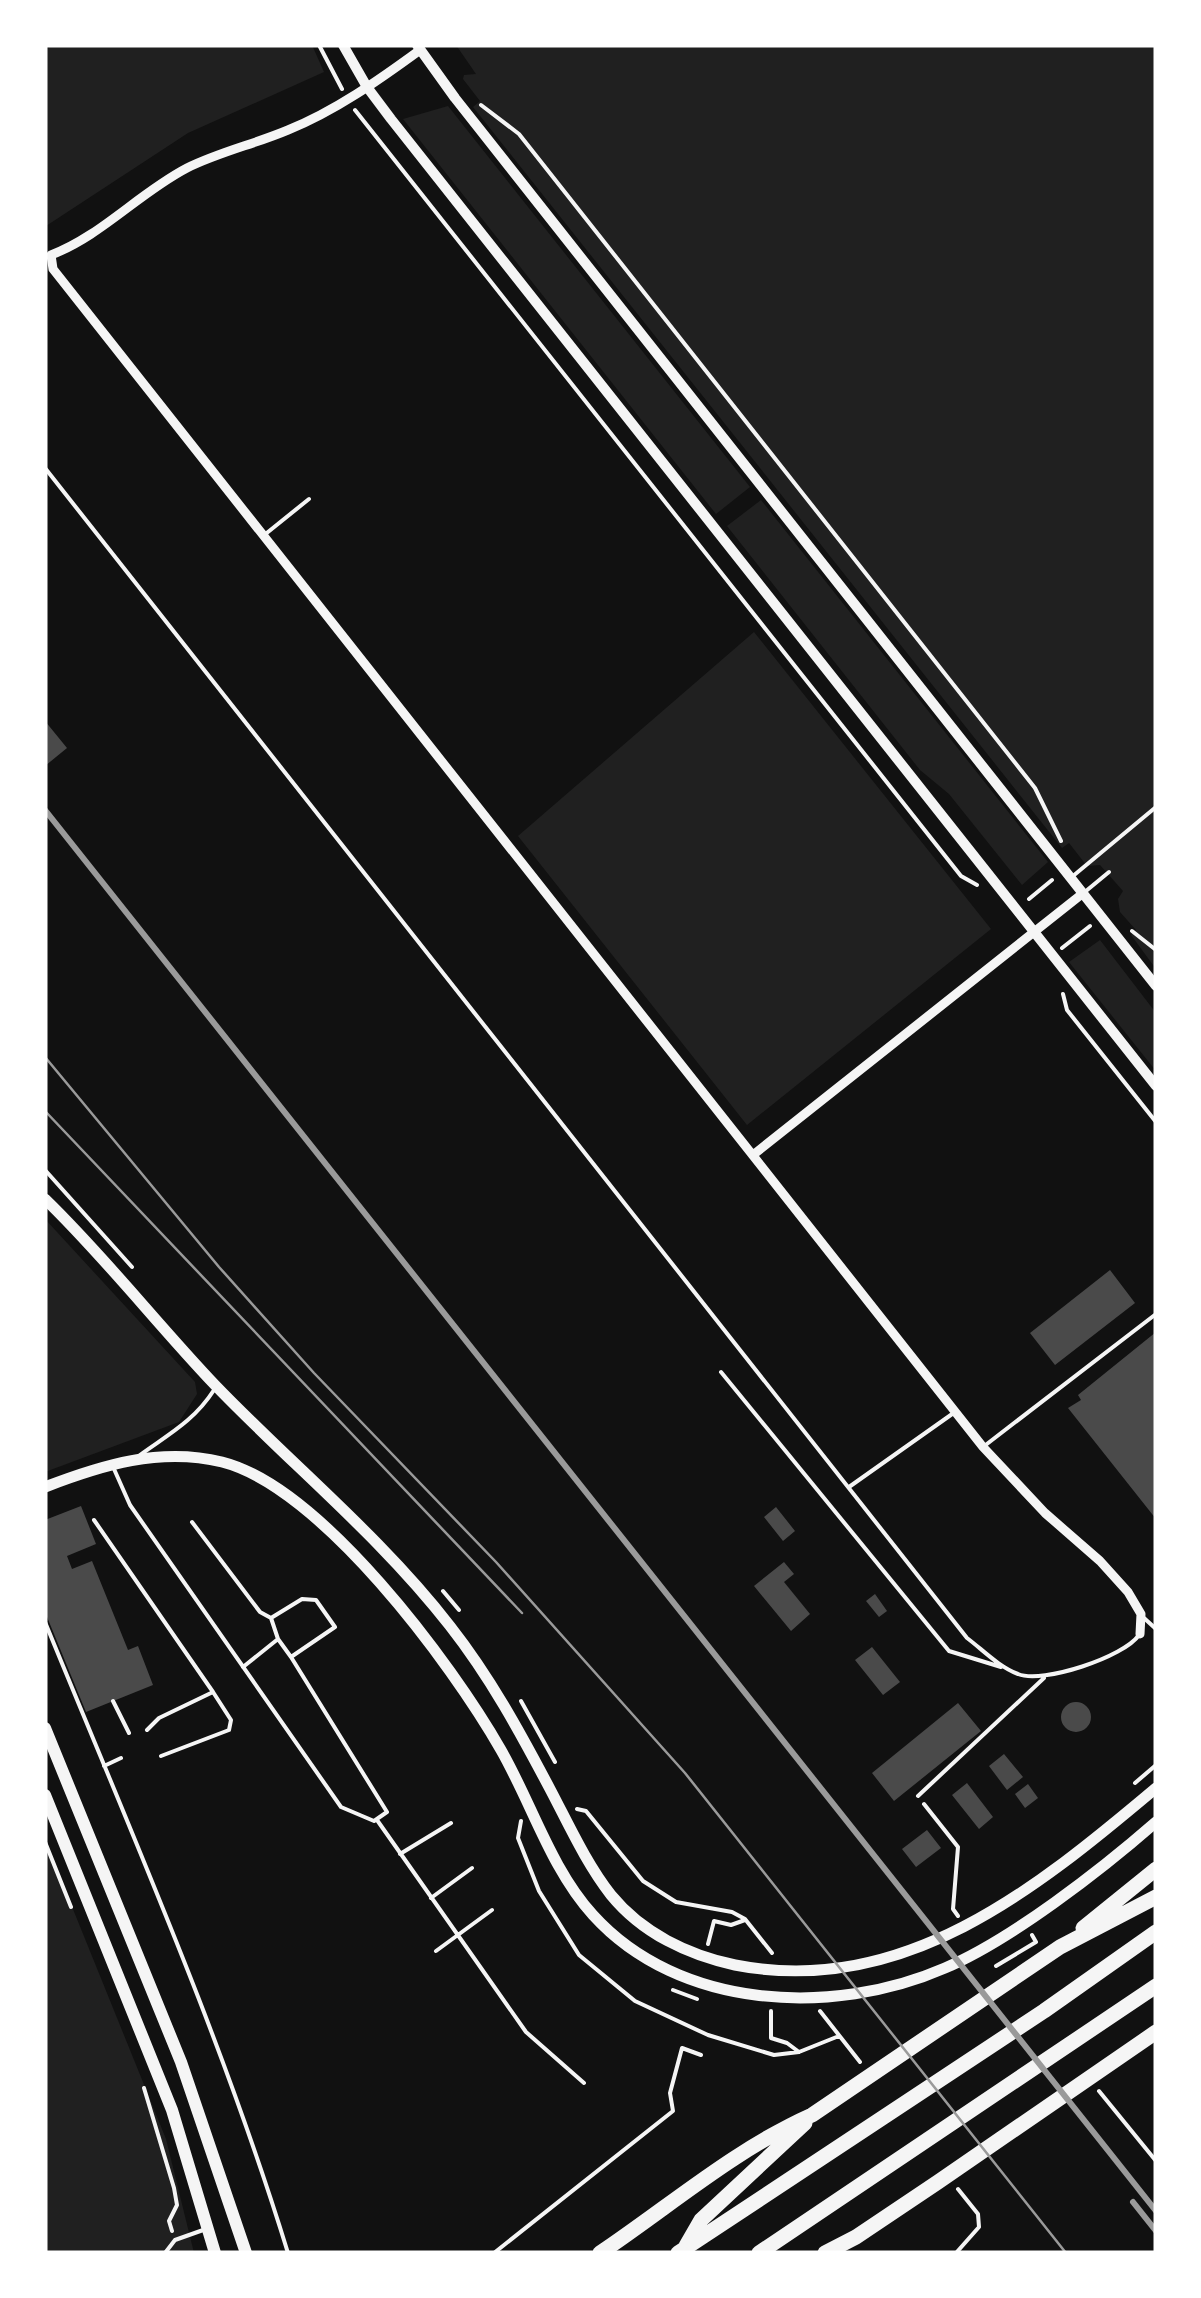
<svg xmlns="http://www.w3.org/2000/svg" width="1201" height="2298" font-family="Signika,sans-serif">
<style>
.green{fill:#202020}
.building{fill:#4a4a4a}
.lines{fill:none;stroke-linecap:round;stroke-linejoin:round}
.path{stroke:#f5f5f5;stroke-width:4}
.service{stroke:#f5f5f5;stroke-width:4}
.minor{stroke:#f5f5f5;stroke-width:9}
.tertiary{stroke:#f5f5f5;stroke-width:10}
.secondary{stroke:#f5f5f5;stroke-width:11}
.primary{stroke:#f5f5f5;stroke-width:12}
.motorway{stroke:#f5f5f5;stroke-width:15}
.tram{stroke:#9a9a9a;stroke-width:2.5}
.rail{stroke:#9a9a9a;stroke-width:6}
</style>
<rect width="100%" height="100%" fill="#111"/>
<path class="green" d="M53,45H312L324,72L188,133L46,226L45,50Z
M456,45H1156V969L1131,935L1136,930L1120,912L1118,899L1123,891L1100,865L1087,866L1069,843L1062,848L473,107L480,101L463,79L464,75L476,74Z
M448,106L750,487L716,514L403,119Z
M761,500L1048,862L1022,885L949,794L920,770L727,526Z
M754,632L991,929L747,1125L518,836Z
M1100,940L1156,1013V1071L1069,962Z
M45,1219L195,1382L197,1394L179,1422L45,1472Z
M45,1840L166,2139L194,2253H45Z"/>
<path class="building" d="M45,721L67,748L45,766Z
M1110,1270L1135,1303L1055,1365L1030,1333Z
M1156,1332V1519L1068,1408L1081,1400L1078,1395Z
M81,1506L96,1544L67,1556L72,1569L92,1561L128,1650L138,1646L153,1685L86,1712L45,1612V1520Z
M776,1507L795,1531L783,1541L764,1517Z
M784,1562L794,1574L784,1582L810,1614L791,1631L754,1586Z
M875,1594L887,1611L879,1617L866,1601Z
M872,1647L900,1682L883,1695L855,1660Z
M1061 1717a15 15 0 1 1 30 0a15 15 0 1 1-30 0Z
M958,1703L981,1731L894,1801L872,1773Z
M1004,1754L1023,1777L1007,1790L989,1766Z
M967,1783L993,1817L979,1829L952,1795Z
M1028,1784L1038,1798L1025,1808L1015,1794Z
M927,1830L941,1848L916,1867L902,1849Z"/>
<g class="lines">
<path class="path" d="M319,45L342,89
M481,105L519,134L1035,788L1061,841
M355,110L961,876L977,885
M1029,899L1052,880
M1132,931L1156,950
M1062,948L1090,926
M1063,994L1067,1010L1156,1122
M45,1170L132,1267
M443,1591L459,1610
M45,1622C130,1830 222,2038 288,2253
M113,1701L129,1733
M521,1701L555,1762
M104,1766L121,1758
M1135,1783L1156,1765
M924,1804L958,1847L953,1909L958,1916
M577,1809L586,1811L643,1881L676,1902L732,1912L745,1919L772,1953
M521,1821L518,1838L539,1891L579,1955L635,2001L708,2035L774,2055L799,2052L839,2036
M45,1842L71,1907
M708,1944L714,1921L731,1925L745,1920
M996,1966L1036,1942L1032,1935
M673,1990L697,1999
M771,2011V2038L787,2043L799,2052
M820,2011L860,2062
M144,2088L174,2188L177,2205L169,2221L172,2231
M1099,2091L1156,2161
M494,2253L673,2111L670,2093L682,2048L701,2055
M956,2253L979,2227L978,2214L958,2189"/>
<path class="service" d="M45,468L967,1638C983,1650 999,1667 1018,1674C1043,1684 1124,1657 1139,1635
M263,536L309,499
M1073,876L1156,807
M1086,891L1109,872
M721,1372L949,1651L1001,1667
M983,1447L1156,1314
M140,1455C169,1434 194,1421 214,1390
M114,1469L130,1505L341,1807L374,1821L387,1812L291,1657
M849,1487L955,1412
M94,1520L213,1692
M192,1522L260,1612L271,1618
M1144,1618L1156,1629
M243,1667L278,1639L291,1657L335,1627L316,1600L302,1599L271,1618L278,1639
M147,1730L159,1718L213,1692L231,1720L229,1730L161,1756
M918,1796L1044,1678
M377,1820L526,2032L584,2083
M400,1854L451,1823
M431,1898L472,1868
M436,1951L492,1910
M165,2253L175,2240L206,2229"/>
<path class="minor" d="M51,255L53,269L983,1447L1045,1513L1100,1561L1128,1592L1141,1614L1140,1634
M51,255C101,236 139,193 187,168C219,152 255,144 288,130C335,111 379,80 420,50
M753,1155L1082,894"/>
<path class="tertiary" d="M343,45L367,87L391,119L1156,1086
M417,45L455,98L1156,986"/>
<path class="secondary" d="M45,1199C105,1257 157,1324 215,1385C293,1466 381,1537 450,1626C490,1677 520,1732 550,1789C569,1825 586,1863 611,1895C642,1933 688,1955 735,1965C903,1998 1036,1889 1156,1788
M45,1487C102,1465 160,1447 222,1462C321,1487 452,1664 501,1750C532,1804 551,1869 593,1915C679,2010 833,2017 945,1968C1011,1940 1101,1870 1156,1822"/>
<path class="primary" d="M45,1728L181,2062L246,2253
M45,1795L172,2110L215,2253"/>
<path class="motorway" d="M1083,1928L1156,1869
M686,2246L701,2220L805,2123
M600,2253C670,2206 734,2150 812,2115L1060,1947L1156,1897
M678,2253L1044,2011L1156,1932
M759,2253L1156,1986
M825,2253L856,2237L938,2182L1156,2032"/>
<path class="tram" d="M45,1057L219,1267L314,1373L496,1562L685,1773L1066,2253
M45,1111L522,1613"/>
<path class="rail" d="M45,810L1156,2211
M1133,2202L1156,2231"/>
</g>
<rect width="1201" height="2298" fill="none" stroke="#ffffff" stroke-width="95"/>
</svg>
